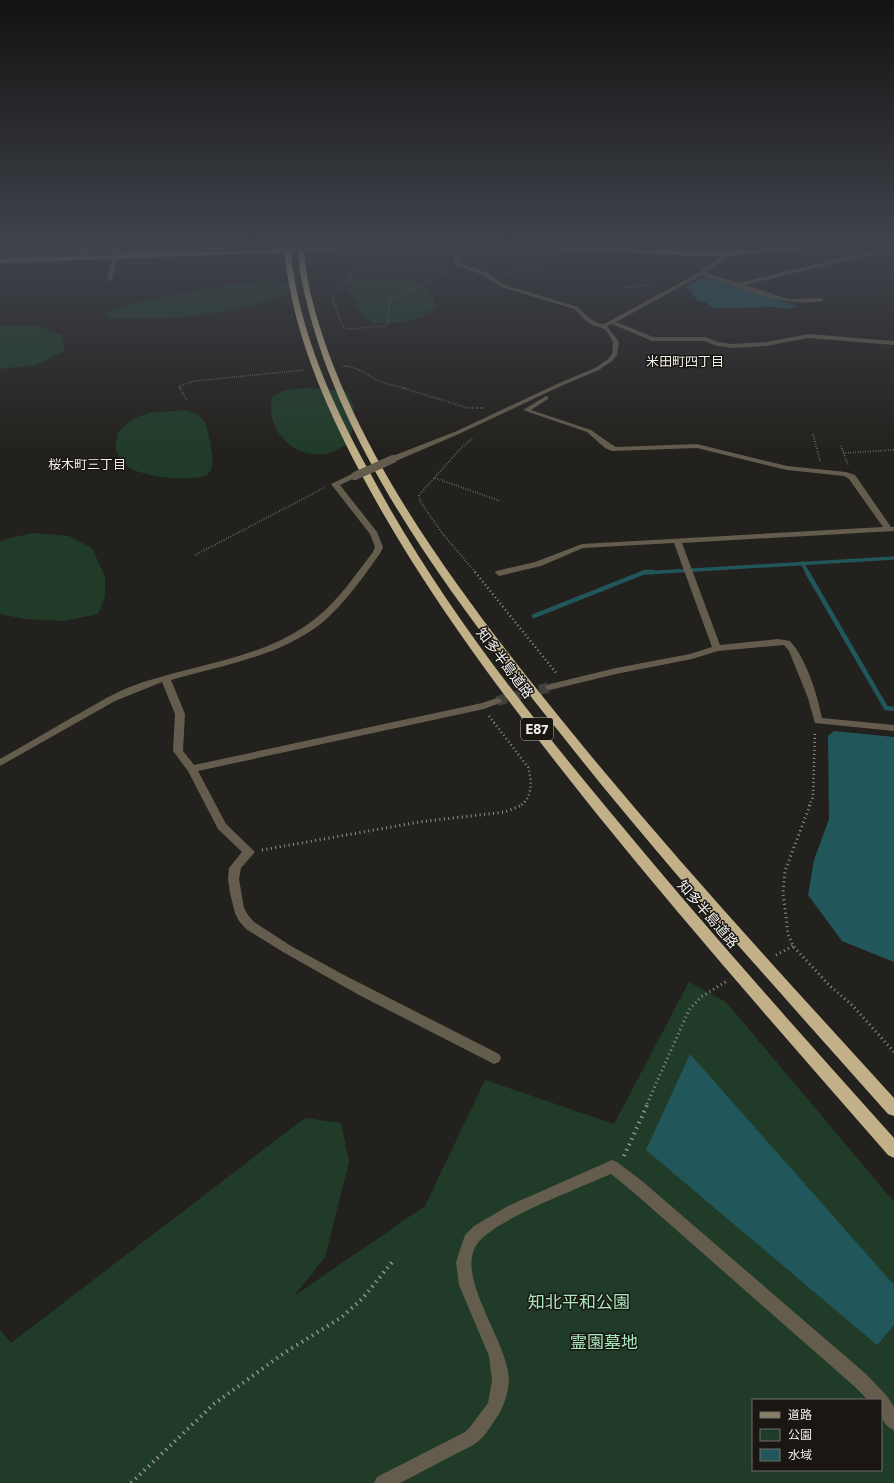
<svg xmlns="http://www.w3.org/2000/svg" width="894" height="1483" font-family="Commissioner,'Noto Sans JP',sans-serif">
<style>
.green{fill:#203c29;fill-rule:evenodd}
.water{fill:#21565b}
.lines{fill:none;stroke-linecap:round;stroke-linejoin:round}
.stream-far2{stroke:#21565b;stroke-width:3}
.stream-far1{stroke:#21565b;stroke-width:3.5}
.stream{stroke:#21565b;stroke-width:4.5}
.street-tunnel{stroke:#42403c;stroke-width:10;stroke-dasharray:10 4.5;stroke-linecap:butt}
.path-far4{stroke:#93918d;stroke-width:1.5;stroke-dasharray:0.5 1.5;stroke-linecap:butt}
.path-far3{stroke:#93918d;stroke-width:2;stroke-dasharray:0.5 2;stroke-linecap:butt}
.path-far2{stroke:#93918d;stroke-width:2.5;stroke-dasharray:1 3;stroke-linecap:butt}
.path-far1{stroke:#93918d;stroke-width:3;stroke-dasharray:1 3.5;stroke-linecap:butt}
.path{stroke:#93918d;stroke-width:4;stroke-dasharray:1.5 4.5;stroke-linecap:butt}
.lane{fill:#645d4d;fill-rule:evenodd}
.street{fill:#645d4d;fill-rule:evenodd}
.secondary{fill:#8a7e66;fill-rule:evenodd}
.highway{fill:#c2b089;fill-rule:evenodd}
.street-bridge{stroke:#645d4d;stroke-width:8}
.secondary-bridge{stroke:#8a7e66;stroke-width:6}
.labels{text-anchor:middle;stroke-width:3;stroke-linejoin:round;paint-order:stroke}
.far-neighbourhood-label{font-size:13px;fill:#f1efec;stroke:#1a1713}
.shield{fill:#1a1713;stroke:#b0aeab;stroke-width:1}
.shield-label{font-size:13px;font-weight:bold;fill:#f1efec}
.street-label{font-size:14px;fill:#f1efec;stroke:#1a1713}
.near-park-label{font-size:17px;fill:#a8e6bb;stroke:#1a1713}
</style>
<rect width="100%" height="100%" fill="#23211d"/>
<path class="green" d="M574,245H649L650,246L678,248L674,245H693L700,248L696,252Z
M372,275L402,277L418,282L433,295L435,307L422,317L397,323H373L362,315L344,280L352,276Z
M274,281L289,284L291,288L288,295L230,311L186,317L136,319H111L104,314C125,305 148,300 170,296C204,289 239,282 274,281Z
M0,326L41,327L63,336L64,351L36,365L0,369Z
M308,388L346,391L354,406L352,431L346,445C340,448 332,453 326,454C322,455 317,454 314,454C286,452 266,425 272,397L284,390Z
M184,410C200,414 206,419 209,436C210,446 215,460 211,470C204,486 144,476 132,469C126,466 118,457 116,450C115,445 117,437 118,432L132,419L149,413Z
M35,533L69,536L92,548L105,577V597L98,614L64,621L26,619L0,614V542L9,538Z
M689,982L726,1002L894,1202V1483H0V1330L11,1343L305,1118L341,1123L349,1162L325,1257L294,1296L425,1206L485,1080L614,1124ZM753,1400H881V1470H753Z"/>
<path class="water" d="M703,277H707L798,306L788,309L776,307L714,308L705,302L698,301L686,287Z
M834,731L894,737V962L842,941L808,895L814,860L829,819L828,736Z
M690,1054L894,1285V1325L877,1345L646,1150Z"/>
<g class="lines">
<path class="stream-far2" d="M0,259L68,256L137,245"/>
<path class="stream-far1" d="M802,563L808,573
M644,573L894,558"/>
<path class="stream" d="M807,572L886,708L894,709
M534,616L645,572H653"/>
<path class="street-tunnel" d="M497,701L550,687"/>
<path class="path-far4" d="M447,266L351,272L347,280L332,297L343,327L349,329L385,326L388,324L389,301L449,271
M505,274L544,263L576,260
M620,288L647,285L655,287
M342,366C357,366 367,375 379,381C388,385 398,386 407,389
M181,389L179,386L195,381L304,370"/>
<path class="path-far3" d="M180,388L187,400
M403,388L468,408H483
M813,434L820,461
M472,439L462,447L419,495L420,501L442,533L476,573
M841,446L848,465
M843,453L894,450
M435,478L500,501
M195,555L324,488"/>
<path class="path-far2" d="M475,572L557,674
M489,716L528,767C532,781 533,797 520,806
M809,806L813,797L815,731"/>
<path class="path-far1" d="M810,805L785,871L783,892L788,934L793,946L829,985L853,1006L894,1052
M262,850L419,822L505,812L522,805
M776,955L793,946
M647,1104L689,1010L701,997L727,981"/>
<path class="path" d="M624,1156L648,1103
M131,1483L214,1404L284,1353L342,1317L363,1298L393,1261"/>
<path class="lane" d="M612,1160L617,1162L642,1181L866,1374L887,1396L894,1407V1430C881,1425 881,1413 881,1400H868L854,1386L632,1191L611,1174C582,1187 493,1220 477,1244C454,1277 509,1342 509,1381C508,1396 502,1411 493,1423C487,1432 482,1440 473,1445L400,1483H374L377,1477L465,1432L470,1427L488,1403L492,1381L489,1356L459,1285L456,1262L465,1235L474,1226L508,1206Z"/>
<path class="street" d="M0,245H22L0,249Z
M84,245H89L85,254L234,245H256L253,247L83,257L82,260H78Z
M464,245H469L461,256L460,263L487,273L505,285L578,307L589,318L598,323L604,324L700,272L725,253L740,245H746L729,255L706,273L739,283L865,252L894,251V255L865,256L745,285L788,299L821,298L823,299V301C781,308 741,288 702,275L616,322L653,337H705L718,342L733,344L766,342L808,334L894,341V345L808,338L766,346L733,348L717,346L704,341H652L612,324L607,326L619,342L617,355L612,361L599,370L561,386L461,433L396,461H390V457L457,431L557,384L595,368L608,359L612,354L613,342L606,330L602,328L594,326L585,320L574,309L501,287L483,275L455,265V256Z
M115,256L118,258L112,280L107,281L112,258Z
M546,396L548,397V399L531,410L591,430L611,444L616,447L697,444L787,466L846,472L855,475L891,527H894V531L682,543L720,645L778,639L790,641C807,660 817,694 822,718L894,725V731L815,723L808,698L789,651L784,645L718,651L692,659L616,674L550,690L547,689L545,687L550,684L616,668L690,654L712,647L674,543L583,548L541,566L499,576L495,573L496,571L535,562L582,544L883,527L849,479L844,476L787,470L697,448L612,451L605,448L587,432L523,410Z
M352,474H358L359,476L340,485L377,532L383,547L381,552C364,576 346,602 323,622C280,657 222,665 171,680L185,714L183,751L194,765L482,703L497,698L500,699L502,701L500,703L484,709L198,771L226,824L255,852L241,868L239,879L244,908L248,915L254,922L291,946L342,974L499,1054L501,1058L499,1062L494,1064L359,995L283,952L246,929L239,921L235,913L230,893L228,879L229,868L242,852L218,829L188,771L173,751L175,714L162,682L115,701L0,766V759C24,745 48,732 71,718C90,708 108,696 127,688C189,664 263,661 316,618C339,600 355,575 373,552L375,547L370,534L331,484Z"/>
<path class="secondary" d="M349,245H376L373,247L315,250L312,248L315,246Z
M521,245H547L693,252H727L808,245H824L821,247L727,256H693L524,247Z
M274,250L275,251L272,253L0,263V259Z"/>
<path class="highway" d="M284,245H290C297,326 330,400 369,471C434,593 518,701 606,807C699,920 796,1029 894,1138V1158L888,1155C789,1042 690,929 596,813C509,704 424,593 359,470C322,399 290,325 284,245Z
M297,245H303C305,257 306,270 308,282C343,445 466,602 569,729C672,856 784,977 894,1098V1116L888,1114C777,989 664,865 560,733C456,603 336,449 302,282C299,270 299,257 297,245Z"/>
<path class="street-bridge" d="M355,476L393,459"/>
<path class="secondary-bridge" d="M272,251L315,248"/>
</g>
<linearGradient id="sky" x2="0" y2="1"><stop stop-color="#131210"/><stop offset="0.54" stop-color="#3f434c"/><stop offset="1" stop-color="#3f434c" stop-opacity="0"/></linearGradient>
<rect width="894" height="452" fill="url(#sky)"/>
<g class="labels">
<g class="far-neighbourhood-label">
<text x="685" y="366">米田町四丁目</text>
<text x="87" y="469">桜木町三丁目</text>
</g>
<rect class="shield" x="521" y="718" width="32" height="22" rx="3"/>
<g class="shield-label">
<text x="537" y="734">E87</text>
</g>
<g class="street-label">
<text transform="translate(505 663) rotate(53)" y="5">知多半島道路</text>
<text transform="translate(708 914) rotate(49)" y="5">知多半島道路</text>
</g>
<g class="near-park-label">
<text x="579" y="1308">知北平和公園</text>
<text x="604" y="1348">霊園墓地</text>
</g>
</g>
<rect x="752" y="1399" width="130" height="72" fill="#1a1713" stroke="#706d6a"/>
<rect x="760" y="1412" width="20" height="6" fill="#8a7e66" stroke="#706d6a"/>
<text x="788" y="1419" font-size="12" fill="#f1efec">道路</text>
<rect x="760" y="1429" width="20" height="12" fill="#203c29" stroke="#706d6a"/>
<text x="788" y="1439" font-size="12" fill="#f1efec">公園</text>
<rect x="760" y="1449" width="20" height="12" fill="#21565b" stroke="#706d6a"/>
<text x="788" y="1459" font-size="12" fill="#f1efec">水域</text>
</svg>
